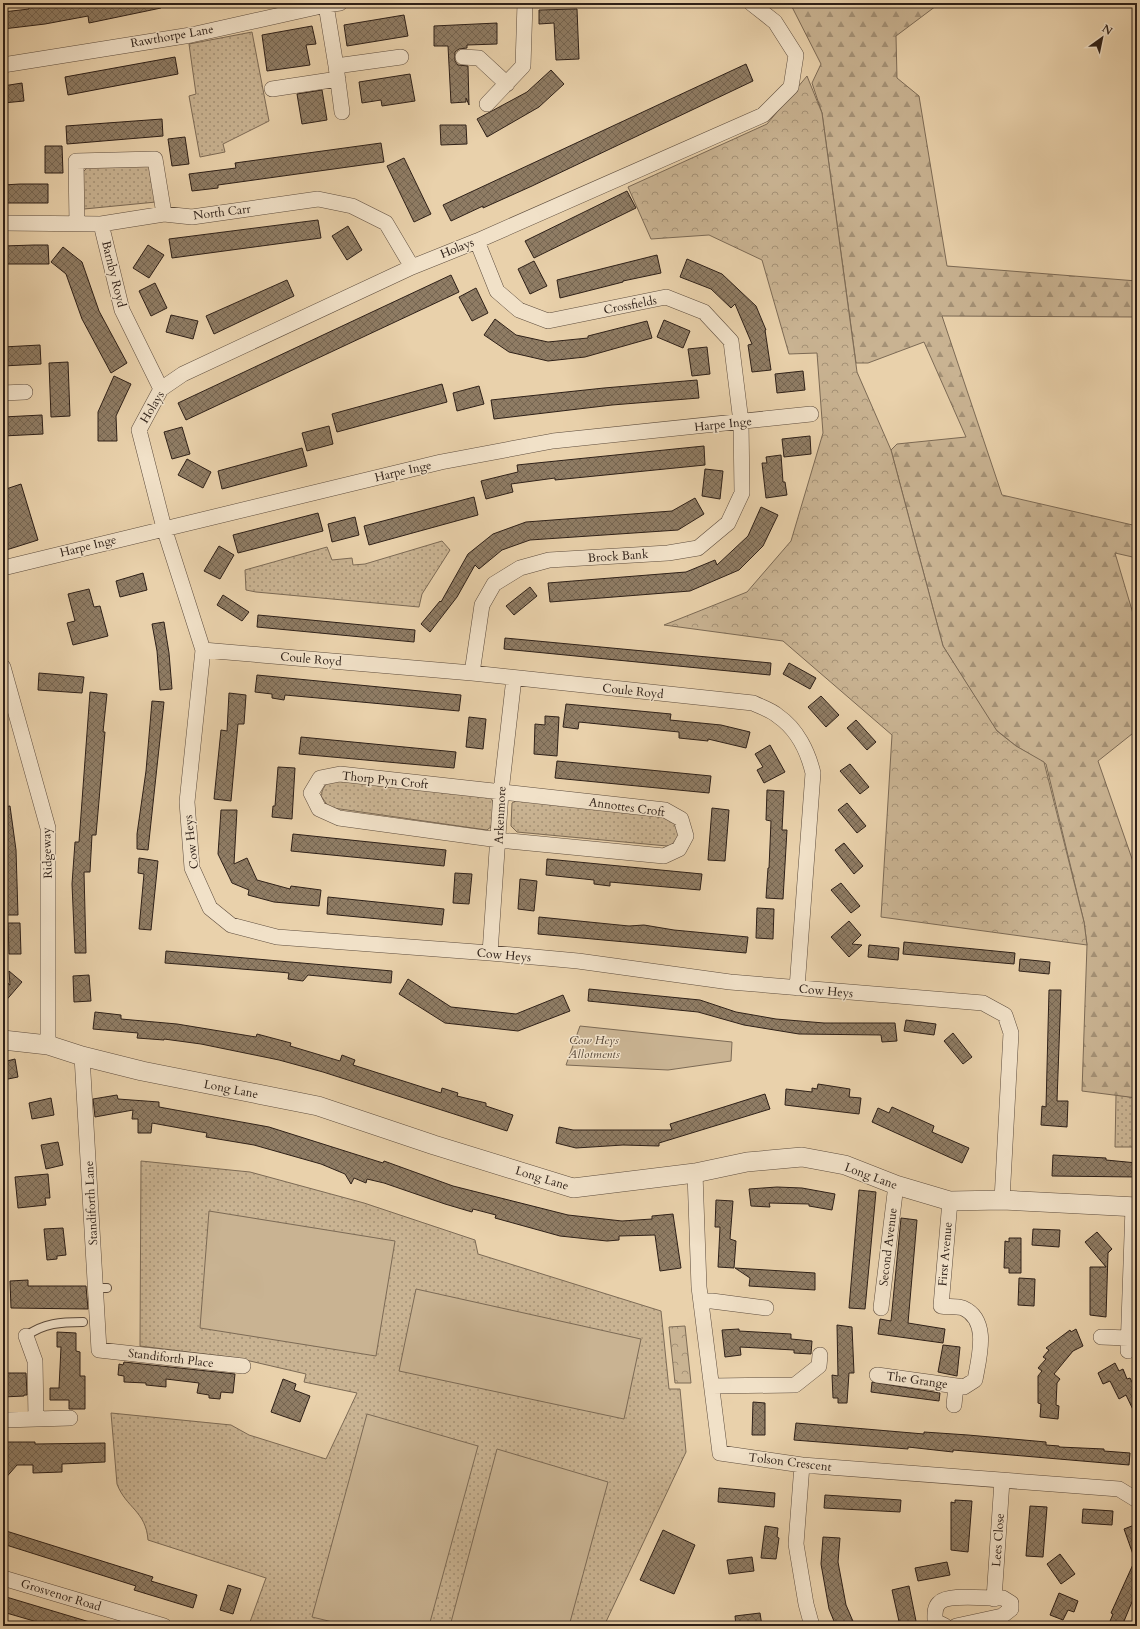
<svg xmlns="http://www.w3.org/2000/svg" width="1140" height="1629" font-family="Cardo,serif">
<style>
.grass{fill:url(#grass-dots);stroke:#7c6a55}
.forest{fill:url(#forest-firs);stroke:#7c6a55}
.park{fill:url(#park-crowns);stroke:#7c6a55}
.garden{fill:#c9b392;stroke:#7c6a55}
.building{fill:url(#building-cross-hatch);stroke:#2e2018}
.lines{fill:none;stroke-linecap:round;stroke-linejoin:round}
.service-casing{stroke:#5d4c3d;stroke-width:10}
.minor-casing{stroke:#5d4c3d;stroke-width:16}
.tertiary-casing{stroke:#5d4c3d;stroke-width:20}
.service{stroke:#f1e1c8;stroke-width:8}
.minor{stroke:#f1e1c8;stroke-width:15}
.tertiary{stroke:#f1e1c8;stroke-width:19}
.labels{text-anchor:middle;stroke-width:3;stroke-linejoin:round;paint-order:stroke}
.street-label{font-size:12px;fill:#2e2018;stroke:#f1e1c8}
.park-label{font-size:12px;font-style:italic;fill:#554536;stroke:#f1e1c8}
</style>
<defs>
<pattern id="grass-dots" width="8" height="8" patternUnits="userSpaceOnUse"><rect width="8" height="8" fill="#c9b392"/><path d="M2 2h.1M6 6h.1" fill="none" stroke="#a49176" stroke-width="1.8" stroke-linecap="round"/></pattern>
<pattern id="forest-firs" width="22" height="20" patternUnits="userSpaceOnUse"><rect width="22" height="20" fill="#c9b392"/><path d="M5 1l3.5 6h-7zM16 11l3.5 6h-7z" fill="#a49176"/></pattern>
<pattern id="park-crowns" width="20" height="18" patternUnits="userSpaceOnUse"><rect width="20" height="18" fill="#c9b392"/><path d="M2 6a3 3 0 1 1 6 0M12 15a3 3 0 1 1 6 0" fill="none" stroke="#a49176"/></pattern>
<pattern id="building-cross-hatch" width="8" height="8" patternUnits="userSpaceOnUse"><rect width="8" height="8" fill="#8f7c64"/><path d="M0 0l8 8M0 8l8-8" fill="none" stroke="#756551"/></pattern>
</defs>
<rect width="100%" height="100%" fill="#e9d1ab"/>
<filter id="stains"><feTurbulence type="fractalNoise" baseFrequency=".005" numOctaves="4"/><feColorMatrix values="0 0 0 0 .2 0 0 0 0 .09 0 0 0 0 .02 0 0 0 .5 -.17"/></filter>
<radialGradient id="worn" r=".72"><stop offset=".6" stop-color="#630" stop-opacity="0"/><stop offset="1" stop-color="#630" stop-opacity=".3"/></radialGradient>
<path class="grass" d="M252,32L269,121L223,144L225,152L200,157L189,96L196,94L189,44Z
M145,162L153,169L156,202L84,209L81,174L88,167Z
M442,541L450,550L422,594L419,607L256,592L246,590L245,570L327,547L332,560L352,558L353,565L365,564Z
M333,780L490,796L493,802L492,826L487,830L333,808L328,806L321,796C322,789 326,782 333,780Z
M519,799L673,818L681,836L672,845L667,846L517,832L511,826L512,803Z
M1116,1095L1137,1098V1147H1115Z
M141,1161L250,1172L364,1203L475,1240L478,1254L661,1311L669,1389H680L686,1452L604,1626H266L250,1622L266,1578L148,1540C146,1511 126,1508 117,1484L111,1413L231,1425L249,1435L326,1459L357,1393L304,1382L306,1374L237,1358L140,1346Z"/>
<path class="forest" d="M790,3H953L936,6L896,36L897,78L919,96L947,266L1137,281V317L942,316L1002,495L1137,526V558L1115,553L1137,627V730L1098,761L1137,873V1098L1082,1091L1087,945L1084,922L1046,764L1016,746L995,729L943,646L891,450L897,444L966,437L924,342L868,363H856L822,113L812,83L821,64Z"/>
<path class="park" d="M807,76L822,113L857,372L891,450L943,646L997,731L1016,746L1044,762L1084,922L1087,945L881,917L892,735L783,641L664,625L747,592L791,541L823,433L817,353L789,354L762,260L709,235L651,239L628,187L767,124Z
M685,1326L691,1383H675L669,1327Z"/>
<path class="garden" d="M580,1026L732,1042L731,1061L668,1070L566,1065Z
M209,1211L395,1241L376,1356L200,1328Z
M416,1289L641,1339L624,1419L399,1371Z
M367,1414L478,1446L429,1626H349L312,1617Z
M497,1449L608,1482L569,1626H450Z"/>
<path class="building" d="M28,3H160L161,8L89,23L88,16L45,24L3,29V12L29,9Z
M577,9L579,59L556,60L554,23L539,24V10Z
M404,15L408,36L347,46L344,25Z
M497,23V44L467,45V48L459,49L455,52V61L458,65L468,66L469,105L466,98V102L451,103L448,46H434V26Z
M312,26L316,44L306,45L310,65L267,71L262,35Z
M175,57L178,74L68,95L65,77Z
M746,64L753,81L532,186L483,208V206L451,221L443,205Z
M551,70L564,84L539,107L487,137L477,119L527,92Z
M410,74L415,101L382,106L381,100L362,103L359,82Z
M22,83L24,101L3,103V86Z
M322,90L327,120L302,124L297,94Z
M162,119L163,136L67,144L66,126Z
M440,125H466L467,144L441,145Z
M185,137L189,164L172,166L168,139Z
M381,143L384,162L218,185V188L192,191L189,174L236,168L235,163Z
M45,146H62L63,173H45Z
M404,158L431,214L414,222L387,166Z
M20,184H48V203H3V185Z
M627,191L636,208L534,258L525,241Z
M318,220L321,238L172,258L169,239Z
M348,226L362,250L347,260L332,236Z
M34,245H48L49,264H3V246Z
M148,245L164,255L149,278L133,268Z
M63,247L82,262L99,311L127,363L111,373L82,319L66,274L51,262Z
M657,255L661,273L623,281V282L560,298L557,280Z
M687,259L722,274L756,306L766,330H765L771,370L752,372L748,345L752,344L735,304L731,308L711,289L680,277Z
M534,261L547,286L530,294L518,269Z
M451,275L459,292L186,420L178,403Z
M287,280L294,296L214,334L206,316Z
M155,283L167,308L151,316L139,291Z
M476,288L488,313L472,321L459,297Z
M171,315L198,321L193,339L166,332Z
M495,319L516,335L548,342L588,338V336L647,321L652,338L585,357L548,361L509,352L484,335Z
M664,320L690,331L683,348L657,337Z
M40,345L41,364L3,366V347Z
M707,347L710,374L692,376L688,349Z
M68,362L70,416L51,417L49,363Z
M803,371L805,390L777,393L775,374Z
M114,376L131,384L116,416L117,441H98V412Z
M697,380L699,398L612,405L494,419L491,400L604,388Z
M442,384L447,402L337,432L332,414Z
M479,386L484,404L457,411L453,393Z
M42,415L43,434L3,436V417Z
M329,426L333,444L307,451L302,433Z
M182,427L190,454L172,459L164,432Z
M810,436L811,454L784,457L782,439Z
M704,446L705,465L555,480V478L511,484L513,492L486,499L481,481L518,472L517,465Z
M302,448L307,466L222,489L218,471Z
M781,455L783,482H785L787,495L766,498L762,463H767L766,457Z
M187,459L211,472L203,488L178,475Z
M705,469L723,471L720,499L702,496Z
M21,484L38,540L3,551V490Z
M474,497L478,515L369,545L364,526Z
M695,498L704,514L678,530L530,540L502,550L479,569L475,565L457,597L430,632L421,624L440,601L441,602L468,554L493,534L526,522L672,511Z
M761,507L778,515L763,546L739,570L690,591L550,602L548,583L686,572L715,560L717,565L748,536Z
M318,513L323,531L238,553L233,535Z
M355,517L359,535L332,542L328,524Z
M219,546L234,555L220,579L204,571Z
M143,573L147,590L120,597L116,581Z
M530,587L537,596L514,615L506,606Z
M89,589L94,607L100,606L108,636L73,645L67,623L75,621L68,594Z
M223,595L249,612L242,621L217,605Z
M258,615L415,630L414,642L257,627Z
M164,622L169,653L172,689L160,690L157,651L152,624Z
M505,638L771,663L770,675L504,649Z
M789,663L816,678L810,689L783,674Z
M39,673L84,677L82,693L38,690Z
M257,675L461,695L459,711L285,695L284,700L272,698V694L255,692Z
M90,692L107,694L103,732H105L96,835H92L90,872H84L86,953H75L72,884L75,842H79Z
M229,693L246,695L244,724H238L231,801L214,799L221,730L227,731Z
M821,696L839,715L826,727L808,707Z
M152,701L164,702L148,850L137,849V834L146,771Z
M566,704L671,714L670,720L721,725L750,732L746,748L708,739V741L679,738V732L579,722L578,729L563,727Z
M545,716L559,717L557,756L534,754L535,724L545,725Z
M469,717L486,719L483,749L466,747Z
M856,720L876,742L867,750L847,728Z
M301,737L456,752L454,768L299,754Z
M770,745L785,772L764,783L757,770L763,767L755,754Z
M557,761L711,776L709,793L555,778Z
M850,764L869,787L860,794L840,771Z
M278,767L295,768L292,819L272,817L273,806H275Z
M767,790L784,791L782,830H787L783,899L766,898L768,868H769L771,821L766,820Z
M847,803L866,826L857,833L838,810Z
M10,806L16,850L18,915H7L3,807Z
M712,808L729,810L725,861L708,860Z
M221,810H237L234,864L247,858L257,880L290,889L291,886L321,890L319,906L274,902L248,895L249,890L232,883L218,854Z
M293,834L446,850L444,866L291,851Z
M844,843L863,866L854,874L835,850Z
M139,858L158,861L151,930L139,929L144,874L138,873Z
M547,859L702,874L700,890L610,882V886L594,884V880L546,875Z
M455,873L472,874L469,904L453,903Z
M520,879L537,881L534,911L518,909Z
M841,883L860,906L851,913L831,890Z
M328,897L444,909L442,925L327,914Z
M757,908L774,909L773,939L756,938Z
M539,917L629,926L644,925L674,930L748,937L746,953L538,934Z
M849,921L861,935L852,944L862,945L849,957L831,937Z
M8,923H20L21,954H9Z
M904,942L1015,953L1014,964L903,954Z
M869,945L899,948L898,960L868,957Z
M166,951L392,971L391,983L308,975L303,981L288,979L289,973L279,972L165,963Z
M1020,959L1050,962L1049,974L1019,971Z
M9,971L22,982L3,1004V979L10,985Z
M89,975L91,1001L74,1002L73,976Z
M408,979L451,1007L516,1014L563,995L570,1011L518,1031L445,1023L399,994Z
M589,989L700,1000L736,1012L776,1019L824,1023H895L897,1041L882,1042L881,1035L799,1034L744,1025L698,1012L588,1001Z
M1049,990H1061L1057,1101H1068L1067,1127L1041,1125L1042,1106L1046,1107Z
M95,1012L121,1015V1019L177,1024L256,1037L257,1034L291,1043L290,1046L340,1061L342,1055L355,1060L353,1065L441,1093L442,1088L458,1093L457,1096L486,1103V1106L513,1115L507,1131L323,1072L279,1060L201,1044L164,1039V1040L137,1038L138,1033L93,1029Z
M906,1020L936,1024L934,1035L904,1031Z
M953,1033L972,1057L963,1064L944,1041Z
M15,1059L18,1077L3,1080V1062Z
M818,1084L850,1089L849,1097L861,1098L859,1114L785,1105L786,1089L812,1092V1088L817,1089Z
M765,1094L770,1109L659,1143V1146L623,1145L576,1148L556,1143L559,1127L573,1130H672L670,1124Z
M117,1095L118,1099L159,1102V1107L269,1127L383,1163L384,1161L453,1186L568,1215L622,1221L652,1219V1216L673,1214L681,1268L660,1271L655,1235L619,1236V1240L607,1241L560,1236L495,1218L496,1215L473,1209L472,1212L445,1204L384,1183L367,1179L366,1183L354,1178L351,1184L345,1174L321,1164L254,1145L206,1137L207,1133L152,1123L151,1133H138V1119H132L133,1110L95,1117L93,1099Z
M51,1098L54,1115L32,1119L29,1103Z
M892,1107L934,1126L932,1132L969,1148L962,1163L872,1122L878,1108L889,1113Z
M58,1142L63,1165L46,1169L41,1145Z
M1053,1155L1106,1158V1160L1137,1163V1177L1052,1176Z
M48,1174L50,1198H45L46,1205L18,1208L15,1177Z
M777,1187L802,1188L835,1194L832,1210L809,1206V1204L769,1203L770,1207L751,1206L749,1189Z
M859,1190L876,1192L865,1309L849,1308Z
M716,1200L733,1201L730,1239L736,1241L734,1268L718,1267L720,1227H715Z
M901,1218L917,1220L908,1323L945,1329L943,1343L878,1334L880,1319L891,1321Z
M63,1228L66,1255L57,1256V1259L47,1260L44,1229Z
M1033,1229L1060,1230L1059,1247L1032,1245Z
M1097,1232L1112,1249L1108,1253L1106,1317L1090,1315V1267H1106L1085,1242Z
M1009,1238H1021V1273H1009V1268H1004L1005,1241L1009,1242Z
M735,1268L815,1273V1290L749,1286L750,1278Z
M1019,1278L1035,1279L1034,1306L1018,1305Z
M28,1280V1286H86L88,1309L11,1308L10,1281Z
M837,1325L852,1327L854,1373H849L847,1403H838V1398H833L832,1375L838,1376Z
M739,1329V1331L791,1334V1339L812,1341L811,1354L794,1353V1350L740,1347L741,1355L725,1357L722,1330Z
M1076,1329L1083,1346L1073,1351L1054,1374L1060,1379L1057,1383L1056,1405L1059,1406L1058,1419L1040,1417L1041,1404L1038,1403V1376L1042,1371L1038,1368L1046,1359L1043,1357L1049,1350L1046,1348L1070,1330L1071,1332Z
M57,1332L76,1333V1351L80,1352V1376H85V1409H69V1400H50V1388H59L61,1347H57Z
M943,1345L960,1347L957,1376L938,1372Z
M124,1362L235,1374L233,1393L221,1392L220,1399L209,1398V1395L197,1393L199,1383L166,1379V1387L146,1385V1383L124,1382V1376L118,1375L119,1364L123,1365Z
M1115,1363L1119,1371L1123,1369L1127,1379L1130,1378L1134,1386L1137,1384V1418L1126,1395L1119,1399L1110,1381L1103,1384L1098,1373Z
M4,1373H26L27,1395H24V1396L3,1397Z
M283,1379L296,1384L294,1390L310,1396L300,1422L271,1412Z
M872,1382L940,1393L939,1401L871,1392Z
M753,1402L765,1403V1435H752Z
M796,1423L924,1434V1432L968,1435L1046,1442V1445L1059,1446V1447L1104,1449V1451L1130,1453L1129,1465L953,1450V1452L908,1447V1449L794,1440Z
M3,1442H35V1444L105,1443V1462L62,1464V1472L33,1473V1465H17L3,1481Z
M719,1488L775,1493L774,1507L718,1502Z
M825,1495L901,1500L900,1512L824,1508Z
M955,1500L972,1501L968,1552L951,1550V1502L955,1503Z
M1030,1506L1047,1507L1043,1557L1026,1556Z
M1083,1509L1113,1511L1112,1525L1082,1523Z
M1137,1524V1590L1122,1626H1108L1113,1614L1111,1613L1135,1560L1124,1529Z
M765,1526L778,1528L777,1537L779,1538L776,1559L761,1558Z
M3,1530L153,1577L151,1581L197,1595L193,1608L134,1590L136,1586L3,1544Z
M663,1530L695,1545L674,1594L640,1580Z
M823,1537L840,1538L838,1562L846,1605L855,1626H836L829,1609L821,1564Z
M1060,1554L1075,1574L1061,1584L1047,1564Z
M752,1557L754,1571L729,1574L727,1560Z
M947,1562L950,1575L918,1581L915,1568Z
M228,1585L241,1589L233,1614L220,1610Z
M909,1586L917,1626H900L892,1590Z
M1059,1593L1078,1601L1074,1612L1068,1610L1063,1620L1050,1615Z
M3,1596L93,1623V1626H51L3,1612Z
M760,1613L762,1626H736L735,1616Z"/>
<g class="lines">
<g class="service-casing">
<path id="service" d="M96,1288H107
M26,1336C44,1323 61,1322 83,1322"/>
</g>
<g class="minor-casing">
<path id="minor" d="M751,3L775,22L796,55L791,87L763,115L477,241L412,267L183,374L161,389L139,430L164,528L203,650L187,802L192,868L210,908L231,925L277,937L490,953L578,961L730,982L983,1003L1005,1015L1011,1033L1002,1200
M326,5L336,66L342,112
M463,57L479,58L507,84
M3,65L191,35L326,5L340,3
M336,66L401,57
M272,89L338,79
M487,104L523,66L525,3
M3,223L101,224L164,214L192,217L318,199L352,206L386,223L412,267
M77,223L76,161L155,159L164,214
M101,224L122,310L161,389
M3,393L25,392
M3,568L441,462L553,441L811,414
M203,650L472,673L753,703C761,707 771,710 778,716C797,729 808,752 813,773L797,988
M3,667L48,828V1045
M472,673L482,605L494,584L520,568L549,560L668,553L698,548L728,523L742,493L741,422L731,341L704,312L666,297L548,321L519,310L497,291L477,241
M340,774L665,810L681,819L686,836L679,849L664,856L499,840L339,818L319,809L311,793L320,778Z
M490,953L501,792L514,678
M82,1056L99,1350L243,1366
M695,1173L699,1287L720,1453L802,1465L1119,1489L1137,1500
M701,1301H712L766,1308
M881,1308L896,1185
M26,1336L35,1361L36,1419
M1101,1337L1128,1338
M1128,1351L1133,1207
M877,1375L964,1387L975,1380C979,1357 990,1320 963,1308C957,1306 947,1307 941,1306L950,1201
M712,1386L795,1385L819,1366L820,1355
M954,1405L956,1386
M3,1420L70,1418
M802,1465L796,1544L806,1604L812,1626
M3,1578L164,1626
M994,1599L1002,1481
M945,1626L935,1621C935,1615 934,1608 939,1603C948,1593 989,1599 1003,1598L1011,1603V1609L1002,1616L956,1626"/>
</g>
<g class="tertiary-casing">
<path id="tertiary" d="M3,1040L48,1045L82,1056L142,1071L318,1106L434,1145L573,1188L695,1173L747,1162L802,1157L845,1165L896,1185L950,1201L1002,1200L1137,1207"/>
</g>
<use href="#service" class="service"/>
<use href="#minor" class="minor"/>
<use href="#tertiary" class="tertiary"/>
</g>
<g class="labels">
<g class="street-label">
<text transform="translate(172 36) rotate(-10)" y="4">Rawthorpe Lane</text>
<text transform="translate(222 212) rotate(-7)" y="4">North Carr</text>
<text transform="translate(457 248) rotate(-22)" y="4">Holays</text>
<text transform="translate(114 274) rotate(76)" y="4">Barnby Royd</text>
<text transform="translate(630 305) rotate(-11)" y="4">Crossfields</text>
<text transform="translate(152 407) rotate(-59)" y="4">Holays</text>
<text transform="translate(723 424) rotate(-6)" y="4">Harpe Inge</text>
<text transform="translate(403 471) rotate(-13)" y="4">Harpe Inge</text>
<text transform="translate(88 546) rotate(-14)" y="4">Harpe Inge</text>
<text transform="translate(618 556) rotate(-4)" y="4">Brock Bank</text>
<text transform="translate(311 659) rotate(5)" y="4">Coule Royd</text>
<text transform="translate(633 691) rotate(6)" y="4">Coule Royd</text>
<text transform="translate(385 780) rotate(6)" y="4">Thorp Pyn Croft</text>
<text transform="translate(627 807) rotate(8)" y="4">Annottes Croft</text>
<text transform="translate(500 815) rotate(-87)" y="4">Arkenmore</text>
<text transform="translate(191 842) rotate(-97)" y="4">Cow Heys</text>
<text transform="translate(47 853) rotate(-92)" y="4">Ridgeway</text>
<text transform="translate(504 955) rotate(5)" y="4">Cow Heys</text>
<text transform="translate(826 991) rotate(5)" y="4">Cow Heys</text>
<text transform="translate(231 1089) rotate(11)" y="4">Long Lane</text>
<text transform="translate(871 1176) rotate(20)" y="4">Long Lane</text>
<text transform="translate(542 1178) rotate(17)" y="4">Long Lane</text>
<text transform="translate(91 1203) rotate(-93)" y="4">Standiforth Lane</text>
<text transform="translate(888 1247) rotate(-83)" y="4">Second Avenue</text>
<text transform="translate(945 1254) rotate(-85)" y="4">First Avenue</text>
<text transform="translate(171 1358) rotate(7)" y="4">Standiforth Place</text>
<text transform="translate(917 1380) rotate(8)" y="4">The Grange</text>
<text transform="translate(790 1462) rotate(7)" y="4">Tolson Crescent</text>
<text transform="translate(998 1540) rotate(-86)" y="4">Lees Close</text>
<text transform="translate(61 1595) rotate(17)" y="4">Grosvenor Road</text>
</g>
<g class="park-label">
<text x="594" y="1044">Cow Heys<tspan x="594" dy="14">Allotments</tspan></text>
</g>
</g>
<rect width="1140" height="1629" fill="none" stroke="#e9d1ab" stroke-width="16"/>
<rect x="4" y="4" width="1132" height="1621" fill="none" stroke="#2e2018" stroke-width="2"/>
<rect x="8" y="8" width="1124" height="1613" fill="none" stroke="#2e2018"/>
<g transform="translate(1102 38) rotate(33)" stroke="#f1e1c8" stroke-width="3" paint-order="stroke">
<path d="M0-3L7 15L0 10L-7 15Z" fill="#2e2018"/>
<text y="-6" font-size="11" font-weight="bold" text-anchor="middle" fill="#2e2018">N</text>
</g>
<rect width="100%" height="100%" filter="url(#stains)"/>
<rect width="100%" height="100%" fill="url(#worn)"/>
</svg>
